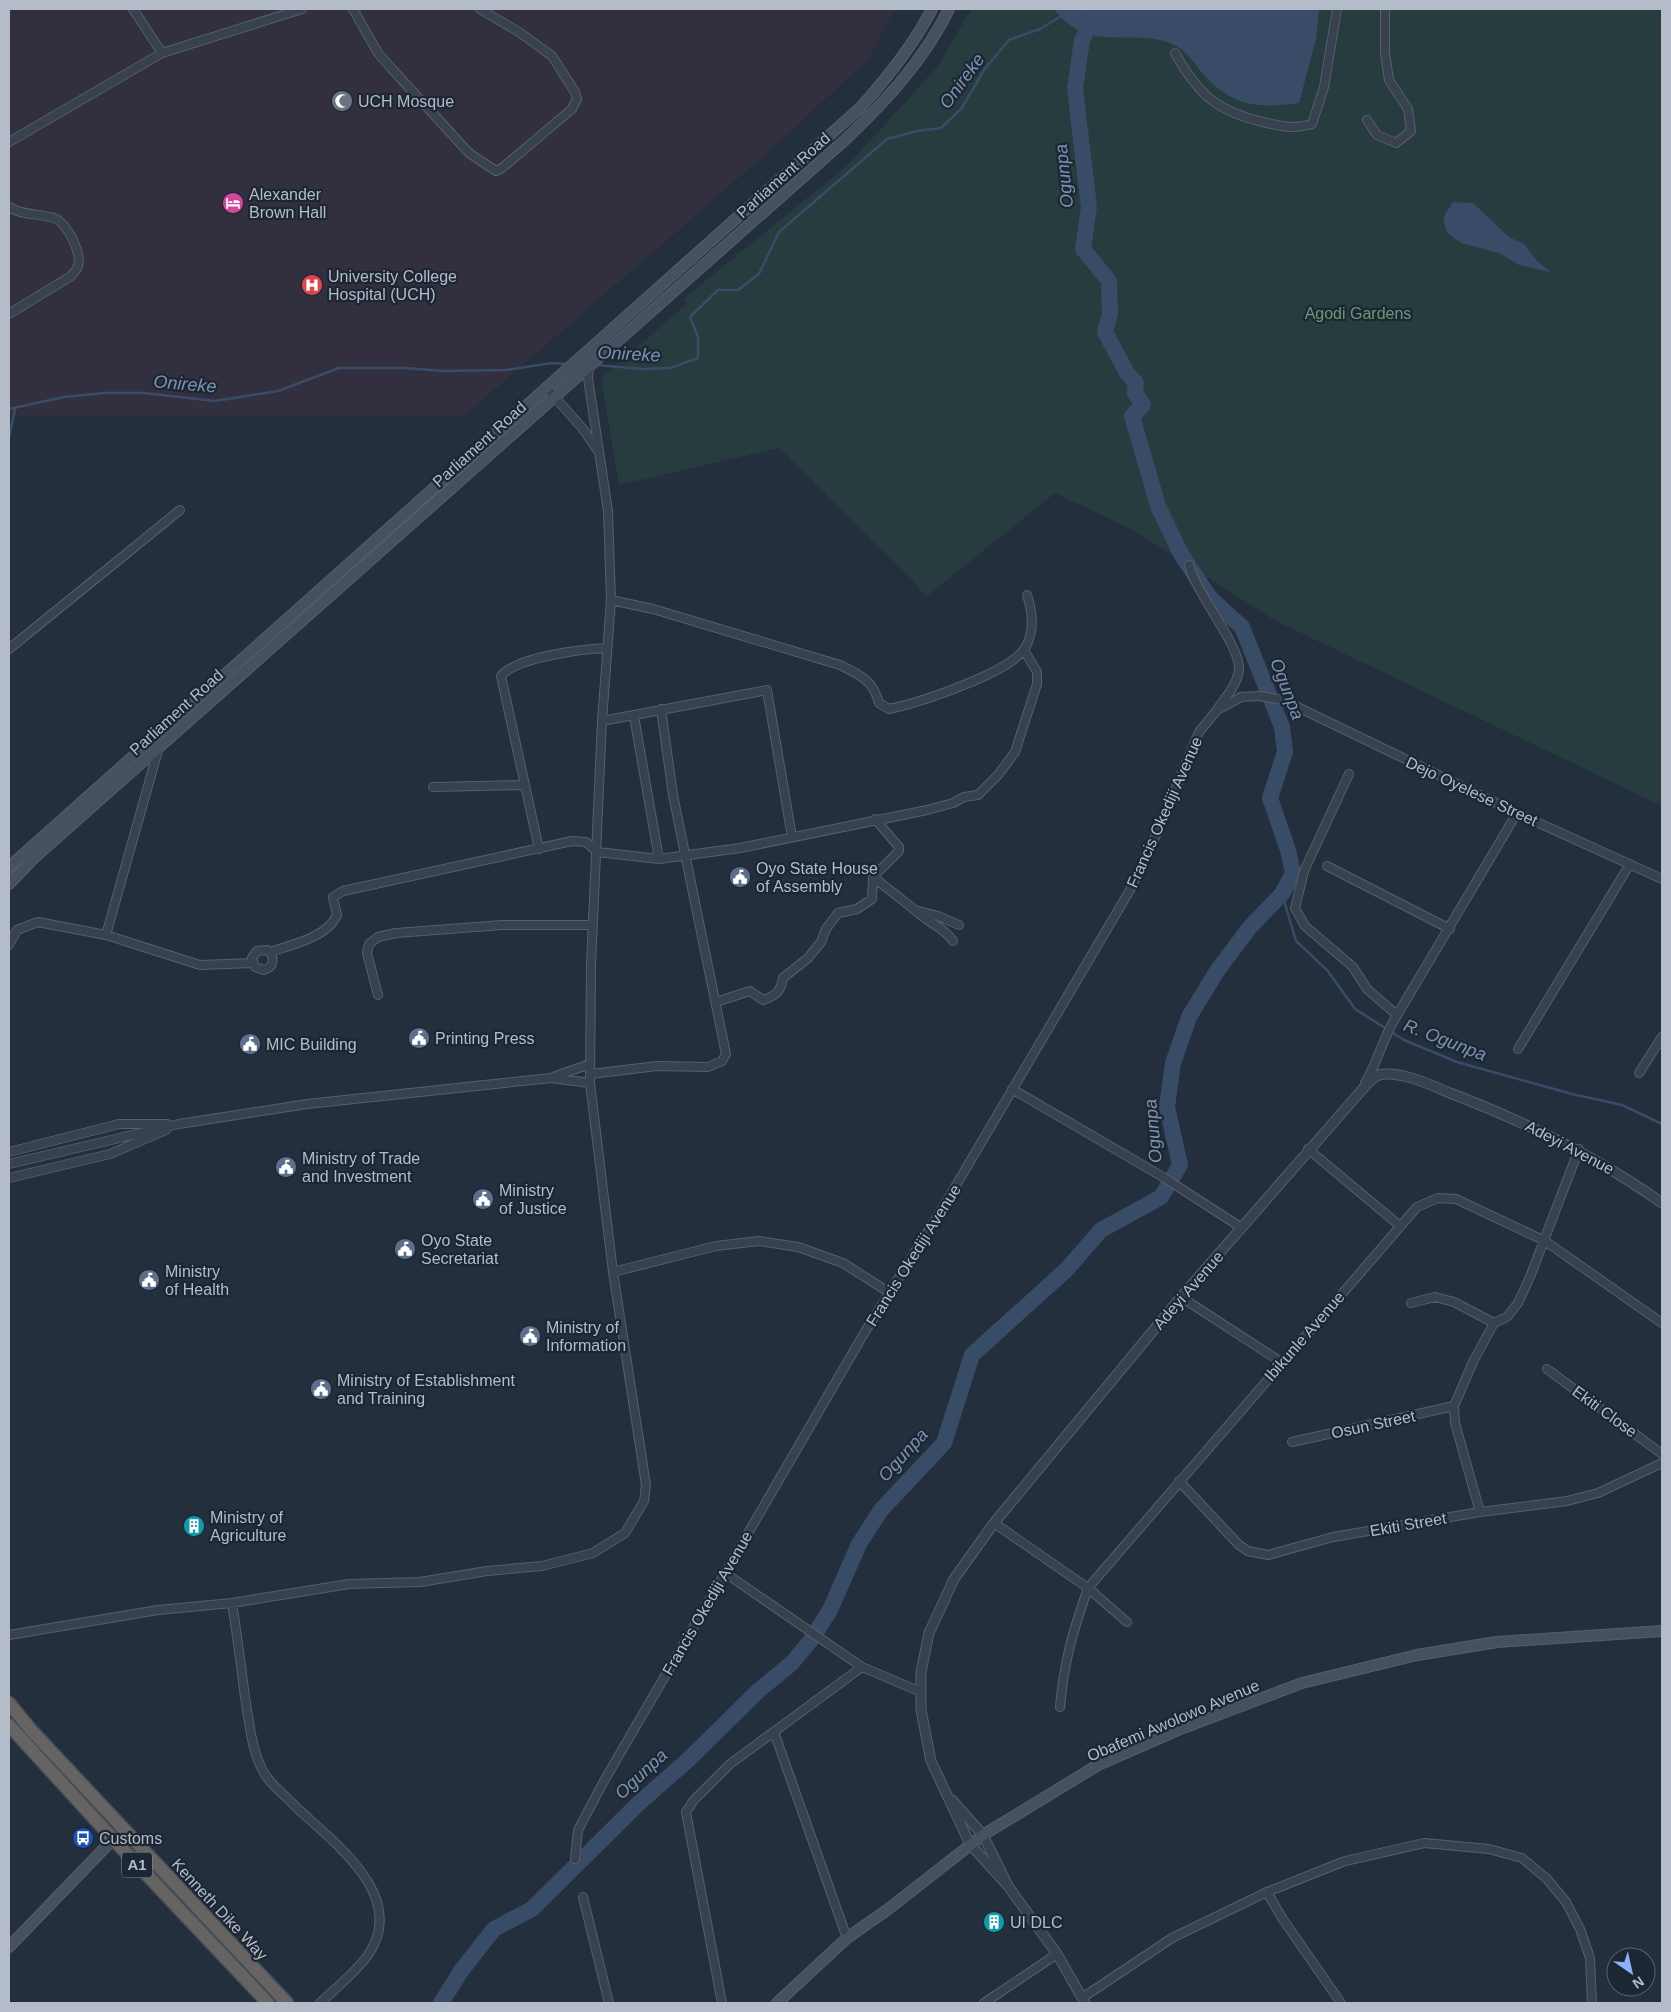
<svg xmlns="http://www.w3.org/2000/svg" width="1671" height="2012" font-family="Arial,sans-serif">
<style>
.medical{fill:#32303f}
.green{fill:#263c3f}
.water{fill:#394c67}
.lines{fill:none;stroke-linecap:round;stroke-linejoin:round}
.stream{stroke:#394c67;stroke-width:2.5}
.river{stroke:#394c67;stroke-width:16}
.minor-casing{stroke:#565f6c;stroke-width:10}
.tertiary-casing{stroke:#565f6c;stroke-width:11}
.secondary-casing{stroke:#565f6c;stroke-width:12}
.trunk-casing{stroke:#434c59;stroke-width:15}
.minor{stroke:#38414e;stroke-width:8}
.tertiary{stroke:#38414e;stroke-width:9}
.secondary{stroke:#465061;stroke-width:10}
.trunk{stroke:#656462;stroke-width:12}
.labels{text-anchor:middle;stroke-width:4.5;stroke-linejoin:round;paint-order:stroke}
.shield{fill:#1d2633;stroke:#878f9c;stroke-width:1}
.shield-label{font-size:15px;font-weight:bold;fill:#b4bcc9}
.poi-label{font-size:16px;fill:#b4bcc9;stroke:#1d2633;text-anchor:start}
.street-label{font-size:16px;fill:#b4bcc9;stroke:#1d2633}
.park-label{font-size:16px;fill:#6b9a76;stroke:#1d2633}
.water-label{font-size:18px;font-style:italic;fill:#7c92b1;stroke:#1d2633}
</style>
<rect width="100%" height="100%" fill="#242f3e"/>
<path class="medical" d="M9,9H895L868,59L765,155L464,416H9Z"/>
<path class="green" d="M971,9H1662V806L1276,621L1133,530L1055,493L926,597L911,579L779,448L619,485L601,378L687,304L683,299L849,164L937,67Z"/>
<path class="water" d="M1054,9H1319L1316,39L1299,103C1260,108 1234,108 1205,76C1193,63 1188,50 1170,43C1127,28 1088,54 1054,9Z
M1453,202L1473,203L1509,237L1524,244L1537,261L1551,272L1519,265L1499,253L1461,243L1447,233L1443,218Z"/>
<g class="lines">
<path class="stream" d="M597,365L642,369L670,368L698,358V337L690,317L718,290H738L759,274L779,232L887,139L917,131L941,128L962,108L984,70L1009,40L1040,29L1063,15
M9,409L64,397L104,393H144L215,401L278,391L339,368H405L444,371L506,370L552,363L567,364
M9,438L15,409
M1282,894L1296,941L1327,970L1355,1009L1404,1040L1457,1062L1572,1094L1622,1105L1662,1124"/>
<path class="river" d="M441,2003L461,1971L494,1929L532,1909L639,1803L688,1760L758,1691L792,1663L811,1640L830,1610L859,1544L881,1510L944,1443L972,1355L1066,1270L1101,1230L1161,1197L1180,1165L1167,1107L1173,1063L1189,1017L1217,971L1250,927L1282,894L1293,873L1288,850L1270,798L1285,752L1282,727L1242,627L1210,598L1181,554L1158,506L1132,416L1143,405L1135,393L1136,383L1127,373L1105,332L1110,314L1109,281L1083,249L1089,207L1075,88L1082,40L1099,9"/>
<g class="minor-casing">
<path id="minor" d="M133,9L162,53
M353,9L378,53L392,69L469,153L496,171L502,168L572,109L577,99L575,92L552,56L519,32L480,9
M1175,53C1199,96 1218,112 1267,123C1285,127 1293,129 1312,124L1324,87L1337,9
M1367,120L1377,135L1396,143L1411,131L1408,109L1389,80L1385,53V9
M9,142L162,53L302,9
M9,207C24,217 48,213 58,220C69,228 82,254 78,266C77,270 73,273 71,276L9,314
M546,387L583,429L598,451
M1189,565C1196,594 1241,646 1239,670C1237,685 1226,697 1218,708
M611,600L653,609L840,665C860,675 873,680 879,703L889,709C918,703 1010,673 1025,648C1035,631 1033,613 1027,595
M9,649L180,510
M634,716L659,859
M602,721L767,690L792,837
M1349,774L1304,871L1295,908L1305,926L1353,967L1367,989L1397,1015
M433,787L524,785
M539,849L501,676C516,657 583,649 607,648
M1327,866L1450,929
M873,877L915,910L938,916L959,925
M916,911C927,922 945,928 953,941
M106,935L159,747
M9,945L17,930L38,922L106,935L200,965L253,963
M270,952C275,961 273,967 264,970L255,967L252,958L257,951L267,950L270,952C291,945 328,937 337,915L333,897L343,891L572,841L586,842L597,852L659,859L740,848L927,810L953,803L964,797L978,795L998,775L1015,752L1037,684V672L1024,650
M378,995L367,953L369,944L378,937L396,933L502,925H593
M716,1002L750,991L763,1000C775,996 781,992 783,978L808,958L821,942L826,929L838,913L857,909L872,899L873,877L899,851V847L875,819
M1518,1049L1630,864
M1639,1073L1662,1037
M591,1074L657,1066L708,1067L722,1061L726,1054L673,795L661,709
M553,1077L590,1064
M1365,1083C1377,1063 1382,1042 1393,1022L1517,813
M1012,1089L1163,1177L1242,1228
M1308,1149L1400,1226
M9,1152L119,1124H167
M9,1164L179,1124L307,1104L551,1078L590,1083
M9,1178L110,1154L166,1130
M613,1272L716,1246L759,1241L798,1247L843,1263L890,1293
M1181,1297L1281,1362
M1411,1303L1435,1297L1454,1302L1494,1323
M1547,1369L1662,1454
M1292,1442L1454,1406
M1179,1481L1239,1545L1248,1551L1268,1555L1333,1537L1480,1512L1567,1501L1598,1493L1662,1463
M1480,1512L1455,1423L1454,1406L1473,1362L1494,1323L1507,1317L1518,1303L1530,1277L1579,1149
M994,1523L1088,1588L1127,1622
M725,1573L862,1667L921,1692
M232,1603C237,1634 241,1666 245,1697C249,1720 251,1746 261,1767C267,1782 285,1795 296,1807C333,1842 409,1896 368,1955C356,1972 336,1988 320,2003
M9,1635L158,1610L232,1603L349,1584L420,1582L487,1571L542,1566L593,1553L625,1533L644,1501L646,1485L613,1272L590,1083L591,965L602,721L611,600L608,511L588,378L589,370L586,369
M1060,1707C1064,1661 1073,1631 1088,1588L1417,1207L1438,1198L1456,1199L1545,1241L1662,1323
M774,1732L847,1938
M575,1859L578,1830L604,1781L866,1330L945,1204L1130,890L1157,833L1199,732L1217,710L1241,697L1260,696L1283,700L1517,813L1662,879
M1267,1892L1282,1918L1341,2003
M583,1897L609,2003
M1082,1998L1172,1938L1267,1892L1345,1861L1424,1843L1489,1849L1522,1858L1547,1879L1566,1902L1580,1929L1590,1958L1592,2003
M722,2003L686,1812L694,1800L730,1764L862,1667
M984,2003L1057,1954"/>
</g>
<g class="tertiary-casing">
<path id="tertiary" d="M952,1800L983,1835L1008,1886L1057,1954L1085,2003
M1008,1886L970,1844L931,1761L921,1710V1672L929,1633L954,1579L994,1523L1181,1297L1361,1091C1368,1083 1374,1074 1385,1074C1406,1073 1431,1085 1450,1093C1526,1122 1596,1156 1662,1203"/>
</g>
<g class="secondary-casing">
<path id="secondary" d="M9,867L860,108C888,77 913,46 932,9
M9,884L34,858L846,139C887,100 924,60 949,9
M9,1947L123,1829
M777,2003L847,1938L887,1910L983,1835L1098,1765L1178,1730L1302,1683L1417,1655L1497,1642L1662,1631"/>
</g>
<g class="trunk-casing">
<path id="trunk" d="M9,1703L31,1730L287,2003
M9,1725L113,1839L268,2003"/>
</g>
<use href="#minor" class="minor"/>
<use href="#tertiary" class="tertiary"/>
<use href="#secondary" class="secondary"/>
<use href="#trunk" class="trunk"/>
</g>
<defs>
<g id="mosque-disc" transform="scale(1.125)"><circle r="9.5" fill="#6b7280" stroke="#1d2633"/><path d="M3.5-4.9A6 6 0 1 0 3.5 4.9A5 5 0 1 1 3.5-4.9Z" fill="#fff"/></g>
<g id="hotel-disc" transform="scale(1.125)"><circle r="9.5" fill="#d1479c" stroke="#1d2633"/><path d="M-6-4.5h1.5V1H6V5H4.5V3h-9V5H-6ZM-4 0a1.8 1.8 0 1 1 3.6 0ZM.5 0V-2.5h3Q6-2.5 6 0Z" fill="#fff"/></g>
<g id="hospital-disc" transform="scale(1.125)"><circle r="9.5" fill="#e0444e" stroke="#1d2633"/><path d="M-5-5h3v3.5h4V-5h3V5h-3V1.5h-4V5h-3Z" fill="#fff"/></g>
<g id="civic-disc" transform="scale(1.125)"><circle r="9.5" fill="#5c6f8a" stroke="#1d2633"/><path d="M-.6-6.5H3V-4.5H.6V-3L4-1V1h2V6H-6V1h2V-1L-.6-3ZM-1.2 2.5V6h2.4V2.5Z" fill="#fff"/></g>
<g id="building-disc" transform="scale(1.125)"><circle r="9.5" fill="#0f9aa8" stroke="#1d2633"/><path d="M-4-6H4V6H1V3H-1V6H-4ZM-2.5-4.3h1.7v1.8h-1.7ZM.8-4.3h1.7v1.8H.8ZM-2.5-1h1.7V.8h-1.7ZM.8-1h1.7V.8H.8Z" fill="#fff"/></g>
<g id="bus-disc" transform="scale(1.125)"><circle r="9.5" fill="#1a4fb4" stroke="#1d2633"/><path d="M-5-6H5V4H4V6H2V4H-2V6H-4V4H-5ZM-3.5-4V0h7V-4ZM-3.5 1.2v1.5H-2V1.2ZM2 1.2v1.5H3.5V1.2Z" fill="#fff"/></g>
</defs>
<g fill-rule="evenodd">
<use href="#mosque-disc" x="342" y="101"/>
<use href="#hotel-disc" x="233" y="203"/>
<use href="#hospital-disc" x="312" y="285"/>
<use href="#civic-disc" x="740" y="877"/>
<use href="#civic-disc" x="419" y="1038"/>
<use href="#civic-disc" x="250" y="1044"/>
<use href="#civic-disc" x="286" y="1167"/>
<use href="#civic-disc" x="483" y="1199"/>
<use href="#civic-disc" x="405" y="1249"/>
<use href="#civic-disc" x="149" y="1280"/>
<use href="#civic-disc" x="530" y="1336"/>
<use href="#civic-disc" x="321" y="1389"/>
<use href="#building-disc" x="194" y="1526"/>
<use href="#bus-disc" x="83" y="1838"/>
<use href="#building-disc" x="994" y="1922"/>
</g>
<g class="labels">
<rect class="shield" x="122" y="1852.5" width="30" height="25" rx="4"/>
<g class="shield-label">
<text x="137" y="1870">A1</text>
</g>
<g class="poi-label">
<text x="358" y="107">UCH Mosque</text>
<text x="249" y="200">Alexander<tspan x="249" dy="18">Brown Hall</tspan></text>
<text x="328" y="282">University College<tspan x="328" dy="18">Hospital (UCH)</tspan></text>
<text x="756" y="874">Oyo State House<tspan x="756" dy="18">of Assembly</tspan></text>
<text x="435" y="1044">Printing Press</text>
<text x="266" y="1050">MIC Building</text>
<text x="302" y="1164">Ministry of Trade<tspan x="302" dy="18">and Investment</tspan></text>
<text x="499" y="1196">Ministry<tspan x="499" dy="18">of Justice</tspan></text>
<text x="421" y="1246">Oyo State<tspan x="421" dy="18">Secretariat</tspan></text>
<text x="165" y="1277">Ministry<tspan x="165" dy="18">of Health</tspan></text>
<text x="546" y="1333">Ministry of<tspan x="546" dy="18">Information</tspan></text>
<text x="337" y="1386">Ministry of Establishment<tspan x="337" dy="18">and Training</tspan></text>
<text x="210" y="1523">Ministry of<tspan x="210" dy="18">Agriculture</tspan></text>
<text x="99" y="1844">Customs</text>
<text x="1010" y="1928">UI DLC</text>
</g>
<g class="street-label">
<text transform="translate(783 175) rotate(-42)" y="6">Parliament Road</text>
<text transform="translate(479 444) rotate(-42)" y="6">Parliament Road</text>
<text transform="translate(176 712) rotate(-42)" y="6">Parliament Road</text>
<text transform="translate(1472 791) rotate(25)" y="6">Dejo Oyelese Street</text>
<text transform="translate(1164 812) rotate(-66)" y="6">Francis Okediji Avenue</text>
<text transform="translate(1570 1147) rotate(28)" y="6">Adeyi Avenue</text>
<text transform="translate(913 1255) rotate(-58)" y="6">Francis Okediji Avenue</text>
<text transform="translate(1188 1290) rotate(-49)" y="6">Adeyi Avenue</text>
<text transform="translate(1304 1336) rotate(-49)" y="6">Ibikunle Avenue</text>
<text transform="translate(1605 1411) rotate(36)" y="6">Ekiti Close</text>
<text transform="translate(1373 1424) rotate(-12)" y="6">Osun Street</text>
<text transform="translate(1408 1524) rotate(-10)" y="6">Ekiti Street</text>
<text transform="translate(707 1603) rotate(-60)" y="6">Francis Okediji Avenue</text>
<text transform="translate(1173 1720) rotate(-23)" y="6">Obafemi Awolowo Avenue</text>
<text transform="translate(220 1909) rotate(47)" y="6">Kenneth Dike Way</text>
</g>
<g class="park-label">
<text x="1358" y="319">Agodi Gardens</text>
</g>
<g class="water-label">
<text transform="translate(962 81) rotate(-54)" y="6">Onireke</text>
<text transform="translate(1064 176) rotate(-96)" y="6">Ogunpa</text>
<text transform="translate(629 354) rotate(3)" y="6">Onireke</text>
<text transform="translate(185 384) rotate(5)" y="6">Onireke</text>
<text transform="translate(1287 689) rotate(69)" y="6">Ogunpa</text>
<text transform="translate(1445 1040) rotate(21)" y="6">R. Ogunpa</text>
<text transform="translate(1153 1131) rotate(-95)" y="6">Ogunpa</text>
<text transform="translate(903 1455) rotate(-48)" y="6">Ogunpa</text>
<text transform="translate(641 1774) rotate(-43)" y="6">Ogunpa</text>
</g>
</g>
<rect width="1671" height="2012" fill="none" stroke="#b4bcc9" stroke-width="20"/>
<g transform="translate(1631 1972) rotate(146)"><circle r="24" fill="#1d2633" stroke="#59626f"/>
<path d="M0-4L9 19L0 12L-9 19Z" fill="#8ab4f8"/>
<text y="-8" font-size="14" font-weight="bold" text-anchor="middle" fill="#b4bcc9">N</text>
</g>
</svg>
